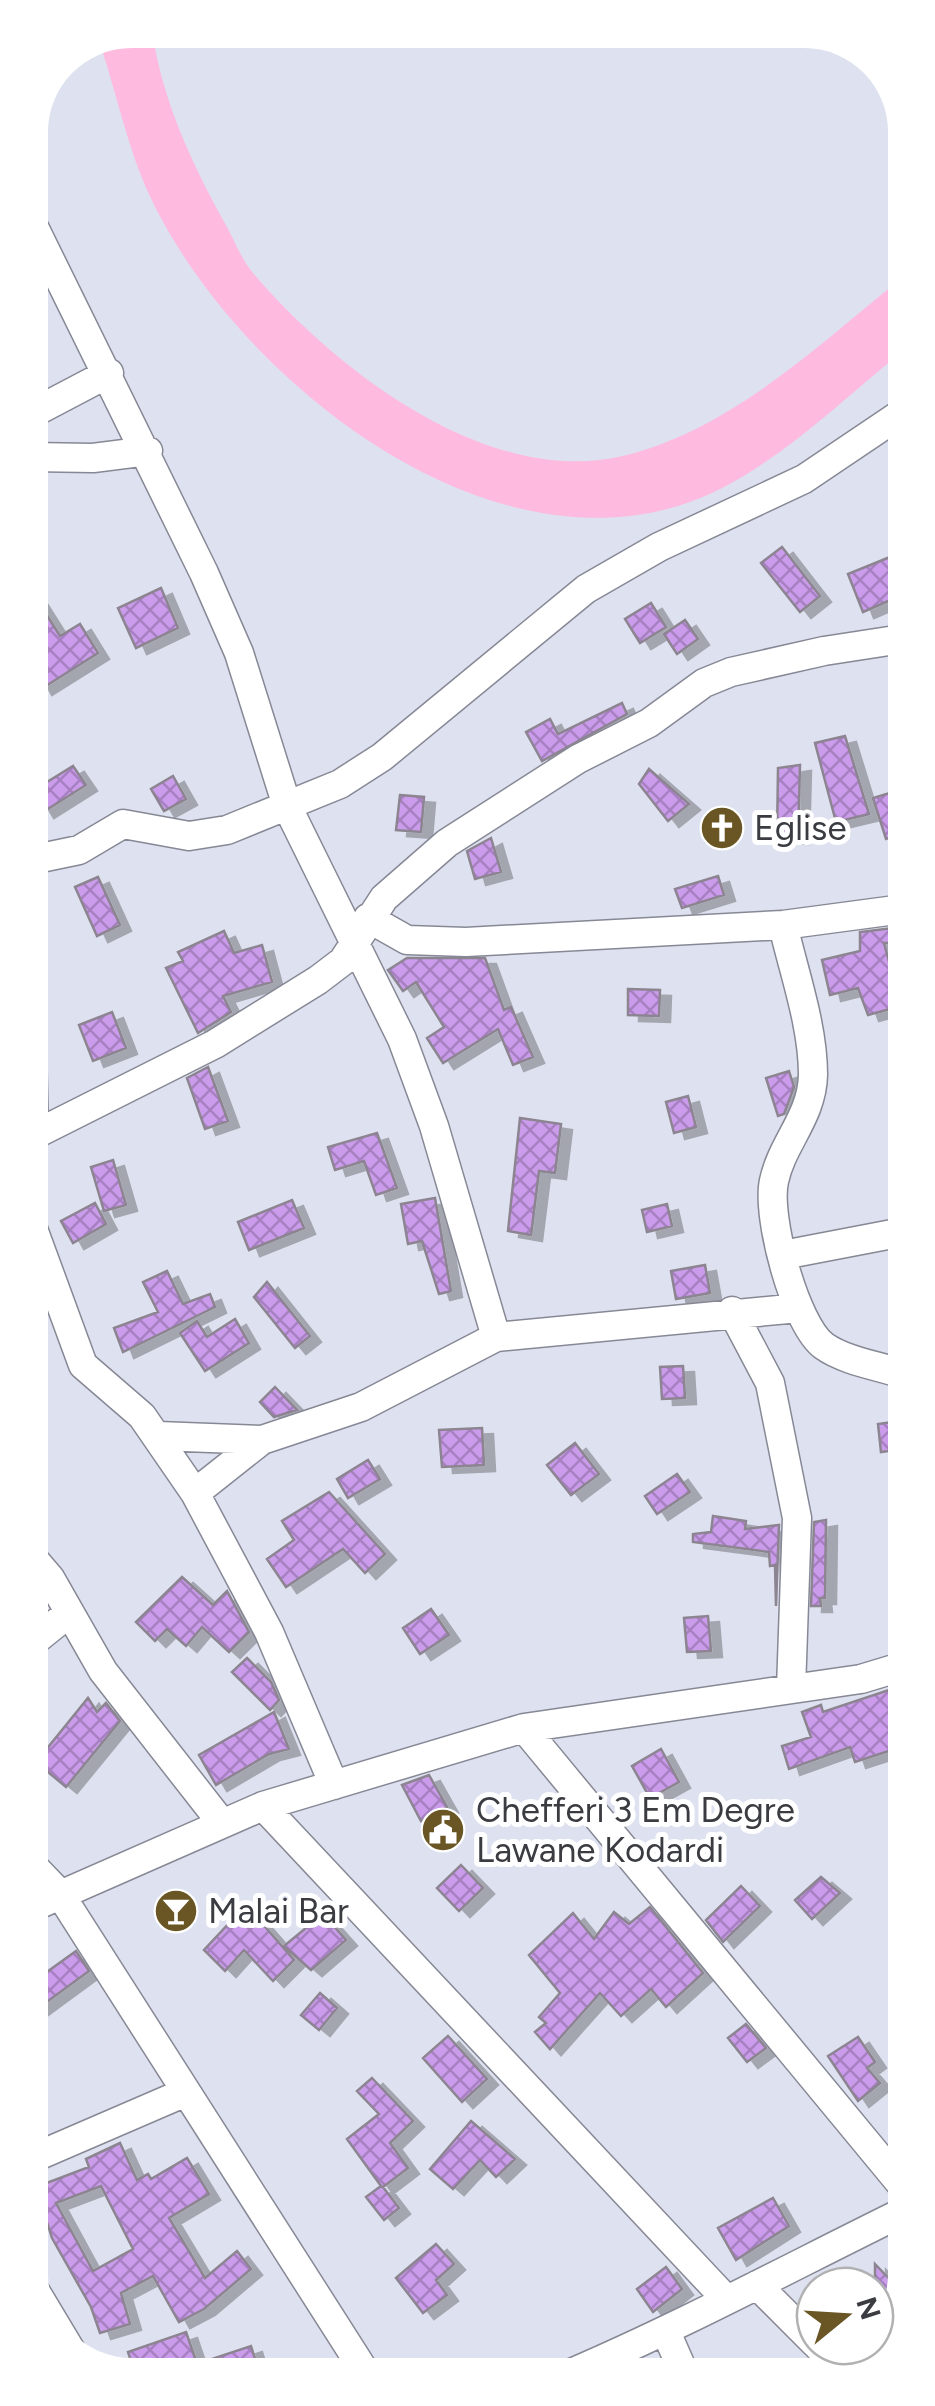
<svg xmlns="http://www.w3.org/2000/svg" width="935" height="2406" font-family="Figtree,sans-serif">
<style>
.green{fill:#febbdf}
.building{fill:url(#building-cross-hatch);stroke:#8c8591;stroke-width:2.5;fill-rule:evenodd;filter:url(#shadow)}
.lines{fill:none;stroke-linecap:round;stroke-linejoin:round}
.street-casing{stroke:#868895;stroke-width:31}
.street{stroke:#fff;stroke-width:28}
.labels{text-anchor:middle;stroke-width:10;stroke-linejoin:round;paint-order:stroke}
.poi-label{font-size:35px;fill:#3b3c41;stroke:#fff;text-anchor:start}
</style>
<defs>
<pattern id="building-cross-hatch" width="8" height="8" patternUnits="userSpaceOnUse" patternTransform="scale(2.5)"><rect width="8" height="8" fill="#cb9ceb"/><path d="M0 0l8 8M0 8l8-8" fill="none" stroke="#a680c0"/></pattern>
<filter id="shadow"><feDropShadow dx="11" dy="6" stdDeviation="0" flood-color="#0004"/></filter>
</defs>
<rect width="100%" height="100%" fill="#dee1ef"/>
<path class="green" d="M132,30H152C162,101 193,166 227,227C235,242 242,260 253,273C336,370 488,488 623,456C731,430 817,346 902,278V352C834,406 763,480 678,506C472,569 228,369 147,190C128,147 117,97 103,53L101,43Z"/>
<path class="building" d="M782,547L820,596L800,612L761,563Z
M890,557L902,595L863,612L848,574Z
M161,588L178,628L136,648L118,608Z
M31,590L60,636L80,624L98,653L41,689L31,670Z
M651,603L666,627L640,643L625,619Z
M685,620L698,639L677,654L664,634Z
M622,703L627,714L542,761L526,732L550,719L558,734Z
M845,736L869,814L836,822L815,743Z
M800,765L798,838L777,837L778,768Z
M73,766L86,785L43,812L31,792Z
M649,769L689,804L668,821L639,784Z
M173,776L186,799L164,811L151,789Z
M903,789V833L886,839L873,798Z
M400,795L424,797L421,832L396,830Z
M491,838L501,872L475,879L467,851Z
M718,876L724,895L682,908L675,889Z
M98,877L120,925L97,936L75,887Z
M902,927L903,943H884L901,1006L868,1015L858,988L830,995L822,960L860,951V932Z
M224,931L234,953L262,945L272,982L223,996L231,1012L198,1033L166,968L183,961L178,952Z
M407,958H485L504,1010L511,1007L533,1057L513,1065L498,1029L443,1063L427,1038L444,1027L416,982L403,991L388,970Z
M628,989L660,990L659,1016L628,1015Z
M112,1012L126,1048L93,1061L79,1025Z
M208,1067L228,1121L205,1129L187,1078Z
M789,1071L794,1087L784,1114L778,1116L766,1078Z
M688,1096L696,1127L674,1133L666,1102Z
M520,1118L561,1124L555,1173L539,1171L531,1235L508,1231Z
M377,1133L397,1188L376,1195L364,1161L335,1170L328,1147Z
M113,1160L126,1205L104,1211L91,1167Z
M435,1198L451,1291L439,1294L422,1241L408,1244L401,1204Z
M292,1200L304,1228L249,1250L238,1222Z
M95,1203L106,1224L73,1243L61,1221Z
M667,1204L672,1226L647,1232L642,1210Z
M705,1265L710,1293L676,1299L671,1271Z
M167,1271L183,1304L210,1294L215,1307L123,1352L114,1328L158,1312L143,1282Z
M267,1282L310,1336L295,1348L254,1297Z
M235,1319L249,1343L205,1371L180,1333L197,1321L207,1337Z
M683,1366L685,1398L662,1399L660,1367Z
M275,1387L297,1410L274,1417L260,1402Z
M900,1421L904,1449L881,1452L878,1424Z
M482,1428L484,1465L442,1467L439,1430Z
M575,1443L599,1474L571,1495L547,1465Z
M368,1460L380,1479L348,1498L337,1479Z
M677,1474L690,1492L657,1514L645,1496Z
M329,1492L385,1554L365,1573L343,1549L286,1587L267,1559L294,1540L282,1521Z
M713,1516L746,1521L745,1529L779,1525L776,1606L775,1565L770,1566L769,1552L693,1542V1534L711,1532Z
M826,1520L825,1598H820L821,1606H811L814,1522Z
M182,1577L213,1605L227,1591L249,1632L229,1652L202,1627L186,1646L167,1629L155,1641L136,1622Z
M431,1609L449,1635L420,1654L403,1628Z
M708,1616L711,1651L687,1652L684,1618Z
M247,1658L271,1682L279,1700L270,1710L232,1672Z
M904,1685V1746L855,1762L850,1747L789,1769L782,1746L811,1737L802,1712L821,1705L823,1712Z
M88,1698L97,1712L106,1703L120,1721L66,1787L36,1762Z
M274,1712L289,1749L269,1754L216,1785L199,1755Z
M661,1749L679,1782L650,1798L632,1766Z
M429,1775L447,1807L421,1821L402,1785Z
M461,1865L483,1888L459,1911L437,1888Z
M821,1877L840,1893L812,1919L795,1900Z
M741,1886L760,1906L723,1942L706,1920Z
M246,1905L294,1960L273,1981L244,1950L225,1971L204,1950Z
M650,1907L703,1973L666,2007L651,1989L621,2016L600,1993L550,2049L535,2032L546,2023L539,2017L560,1993L529,1955L573,1913L594,1939L614,1912L629,1924Z
M323,1914L346,1940L311,1970L284,1946Z
M76,1951L89,1971L33,2012V1982Z
M320,1993L337,2008L319,2030L301,2015Z
M746,2024L766,2048L747,2062L728,2038Z
M448,2036L487,2079L462,2102L423,2058Z
M858,2037L875,2062L867,2068L880,2083L858,2101L828,2056Z
M372,2078L413,2121L390,2143L408,2168L383,2187L399,2208L384,2220L366,2197L381,2186L347,2139L379,2114L357,2091Z
M471,2121L515,2159L496,2177L480,2160L453,2189L430,2169Z
M120,2143L137,2180L148,2174L151,2179L187,2158L209,2194L169,2218L205,2278L237,2251L251,2269L204,2309L179,2322L153,2276L121,2293L130,2324L100,2333L91,2307L52,2238L36,2187L89,2167L86,2159ZM101,2186L133,2249L93,2271L56,2203Z
M773,2198L789,2226L736,2260L718,2228Z
M436,2244L454,2264L436,2280L447,2295L423,2313L396,2278Z
M875,2264L900,2290L894,2307L875,2325Z
M666,2267L682,2289L653,2312L637,2289Z
M186,2332L197,2364L251,2346L260,2375L136,2376L128,2352Z"/>
<g class="lines">
<g class="street-casing">
<path id="street" d="M30,219L204,573L239,653L287,806L402,1039L434,1126L496,1337
M31,414L109,373
M31,457L93,458L148,451
M31,860L79,850L123,824L189,836L227,830L340,784L382,757L586,589L659,547L804,479L902,413
M368,918L407,940L466,942L783,925L903,909
M783,925C794,973 813,1025 813,1075C812,1117 782,1143 774,1181C766,1216 795,1325 824,1346C845,1361 879,1366 903,1374
M32,1050L34,1135
M32,1136L215,1044L318,980L343,961L384,898L447,843L578,759L649,723L704,683L731,672L824,651L902,639
M32,1226L83,1365L142,1416L195,1493L269,1632L334,1785
M783,1255L903,1232
M732,1311L770,1383L797,1518L791,1689
M158,1436L262,1440
M195,1493L262,1440L361,1407L496,1337L799,1308
M32,1557L50,1578L103,1671L221,1822
M33,1642L69,1613
M524,1728L905,2189
M263,1806L725,2298
M33,1866L60,1894L367,2375
M33,1907L263,1806L524,1728L861,1679L904,1666
M33,2158L186,2092
M757,2285L815,2343
M34,2289L73,2354
M666,2332L684,2373
M818,2346L839,2367
M569,2374C683,2325 793,2266 905,2211"/>
</g>
<use href="#street" class="street"/>
</g>
<defs>
<g id="church-disc" transform="scale(2.25)"><circle r="9.5" fill="#695624" stroke="#fff"/><path d="M-1.2-6h2.4v3.5h3.3v2.4h-3.3V6h-2.4V-.1h-3.3v-2.4h3.3Z" fill="#fff"/></g>
<g id="civic-disc" transform="scale(2.25)"><circle r="9.5" fill="#695624" stroke="#fff"/><path d="M-.6-6.5H3V-4.5H.6V-3L4-1V1h2V6H-6V1h2V-1L-.6-3ZM-1.2 2.5V6h2.4V2.5Z" fill="#fff"/></g>
<g id="bar-disc" transform="scale(2.25)"><circle r="9.5" fill="#695624" stroke="#fff"/><path d="M-6-5H6L.8 .8V4.5H3.5V6h-7V4.5H-.8V.8Z" fill="#fff"/></g>
</defs>
<g fill-rule="evenodd">
<use href="#church-disc" x="722" y="828"/>
<use href="#civic-disc" x="443" y="1830"/>
<use href="#bar-disc" x="176" y="1911"/>
</g>
<g class="labels">
<g class="poi-label">
<text x="754" y="840">Eglise</text>
<text x="476" y="1822">Chefferi 3 Em Degre<tspan x="476" dy="40">Lawane Kodardi</tspan></text>
<text x="208" y="1923">Malai Bar</text>
</g>
</g>
<path d="M0 0H935V2406H0ZM132 48H804A84 84 0 0 1 888 132V2274A84 84 0 0 1 804 2358H132A84 84 0 0 1 48 2274V132A84 84 0 0 1 132 48Z" fill="#fff" fill-rule="evenodd"/>
<g transform="translate(845 2316) rotate(72)"><circle r="48" fill="#ffffff" stroke="#b1b1b3" stroke-width="2.5"/>
<path d="M0-8L18 38L0 25L-18 38Z" fill="#695624"/>
<text y="-15" font-size="28" font-weight="bold" text-anchor="middle" fill="#3b3c41">N</text>
</g>
</svg>
